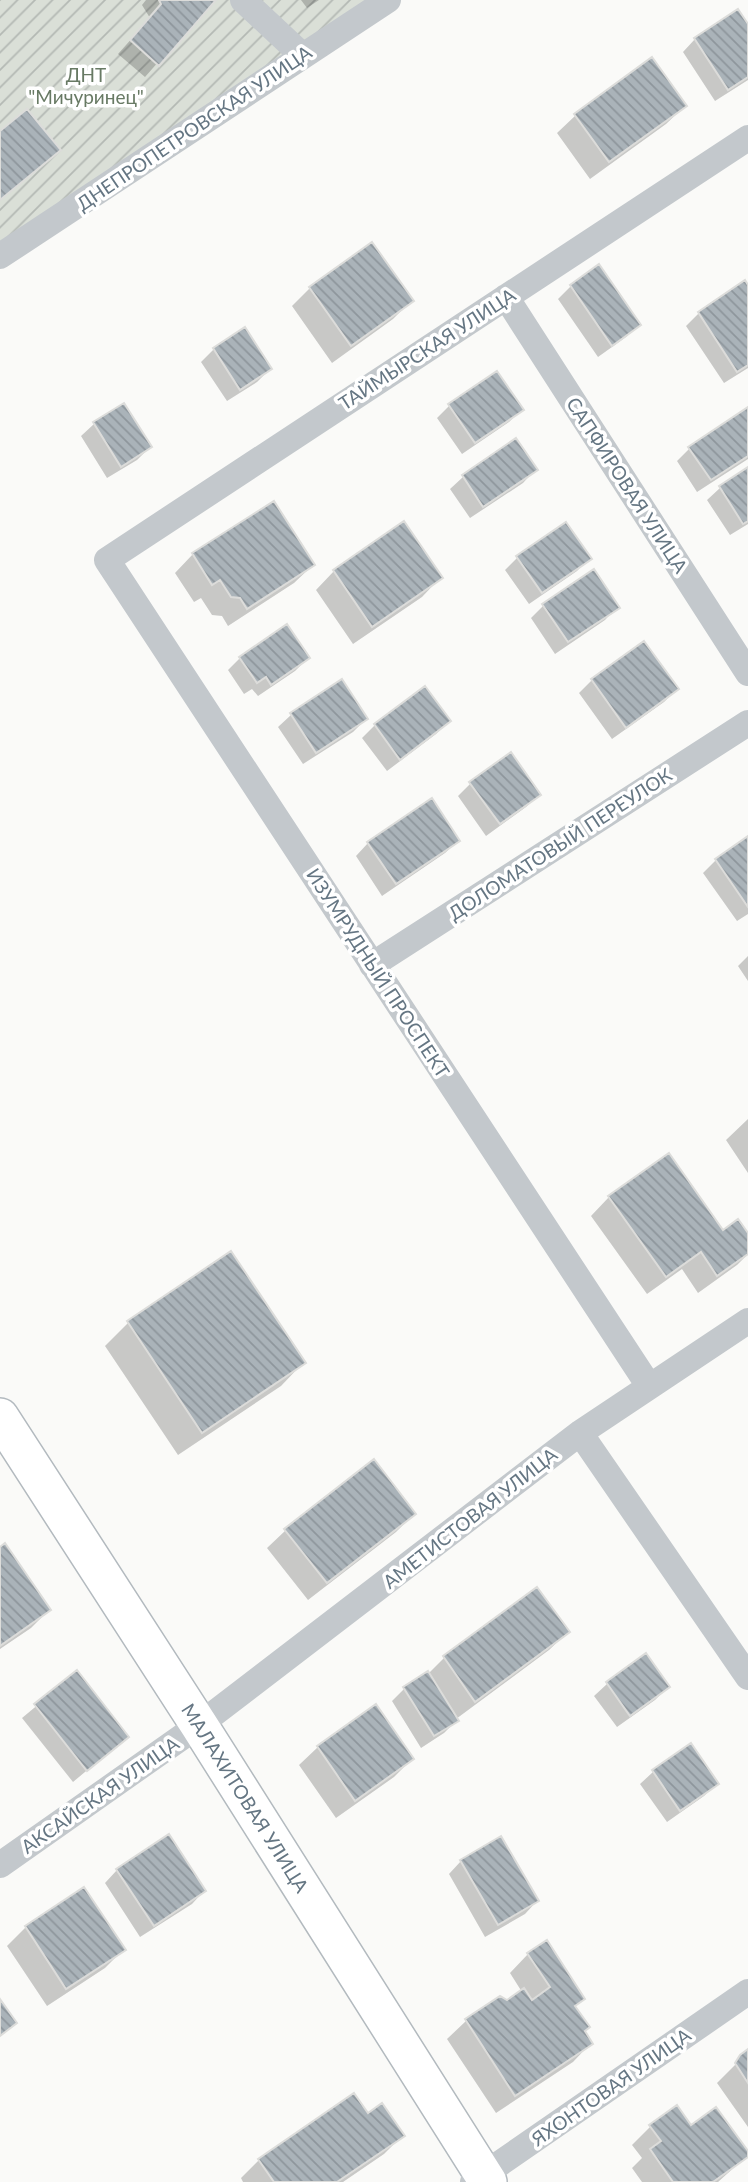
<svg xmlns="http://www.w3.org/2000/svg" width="748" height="2182" font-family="Lato,sans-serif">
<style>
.garden{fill:url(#garden-furrows)}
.shadow{fill:#0003}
.building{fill:url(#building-back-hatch);stroke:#dcdcda;stroke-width:2}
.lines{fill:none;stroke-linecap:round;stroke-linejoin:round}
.secondary-casing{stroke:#b3babf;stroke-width:40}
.street{stroke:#c3c8cc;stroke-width:26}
.secondary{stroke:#fff;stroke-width:37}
.labels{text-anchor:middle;stroke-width:7;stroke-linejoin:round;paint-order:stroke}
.park-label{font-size:19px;fill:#687a64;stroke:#fff}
.street-label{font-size:19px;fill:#657683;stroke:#fff}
</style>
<defs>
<pattern id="garden-furrows" width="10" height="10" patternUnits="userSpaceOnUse" patternTransform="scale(1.75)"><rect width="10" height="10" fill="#dadfd7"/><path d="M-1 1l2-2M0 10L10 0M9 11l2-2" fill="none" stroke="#b4b9b4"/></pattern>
<pattern id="building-back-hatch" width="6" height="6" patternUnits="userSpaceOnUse" patternTransform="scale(1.75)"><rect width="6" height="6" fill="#aab3b9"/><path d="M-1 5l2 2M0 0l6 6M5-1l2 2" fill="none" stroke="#8e969c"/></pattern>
</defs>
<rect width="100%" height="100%" fill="#fafaf8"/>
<path class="garden" d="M0,0H375L0,245Z"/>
<path class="shadow" d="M146,0H213L145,77L118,54L150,18L142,5Z
M301,0H319L307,8Z
M748,27V80L715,101L683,52L695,39Z
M685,106L666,124L590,179L557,133L576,115Z
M571,286L639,325L626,337L598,357L558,299Z
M310,288L411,301L393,319L332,363L292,306Z
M748,288V368L724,383L686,326L699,313Z
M214,349L270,369L257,382L227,401L201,362Z
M123,405L150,447L137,460L107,478L81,436L94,424Z
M450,405L522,409L509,422L462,454L437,418Z
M748,410V459L697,492L677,461L690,448Z
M516,441L535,470L523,483L470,518L450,489L463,477Z
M748,470V524L730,535L707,500L720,488Z
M193,554L313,565L294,583L228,626L222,616L212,615L201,598L194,602L175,573Z
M518,557L589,558L577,571L529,604L505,570Z
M334,571L440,578L422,597L353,644L316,590Z
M543,606L617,607L605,620L555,654L531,618Z
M240,658H308L295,671L258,696L252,689L244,694L228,670Z
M592,680L677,689L664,702L612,739L579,693Z
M342,682L366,719L353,732L303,764L278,727L291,715Z
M449,721L436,734L387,771L362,738L375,725Z
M471,783L539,794L526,807L486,836L458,796Z
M748,838V914L737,921L703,873L716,860Z
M458,841L445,853L382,896L356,856L368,843Z
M748,956V981L738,966Z
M748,1119V1173L726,1140Z
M609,1197L723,1233L748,1236V1254L737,1265L698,1293L682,1269L647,1294L591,1216Z
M230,1254L303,1363L281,1386L178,1455L105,1346L128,1323Z
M414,1514L396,1532L308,1600L267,1548L286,1530Z
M0,1549L49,1610L31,1628L0,1649Z
M536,1590L568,1632L549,1650L456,1719L457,1720L444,1733L421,1748L392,1701L404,1689L428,1674L444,1658Z
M645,1656L668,1687L655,1700L617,1727L594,1696L607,1684Z
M76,1673L127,1737L73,1782L22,1718Z
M691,1745L717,1783L704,1796L667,1822L640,1784L653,1772Z
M318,1747L412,1759L394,1777L336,1818L299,1765Z
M461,1861L537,1901L525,1914L485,1937L449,1874Z
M117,1870L204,1891L192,1904L140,1937L105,1883Z
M84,1889L123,1950L105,1968L47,2006L7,1946L26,1927Z
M528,1954L583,1999L574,2007L583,2031L591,2043L573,2062L496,2113L447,2039L466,2021L500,1998L507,2002L522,1992L510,1973Z
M748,2052V2127L717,2083Z
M368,2115L402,2136L384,2154L343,2182H243L241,2178L259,2160Z
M651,2126L691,2127L748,2155L718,2182H642L632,2168L642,2158L632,2145Z"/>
<path class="building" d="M159,0H216L159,66L130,40L161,4Z
M738,9L748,24V77L728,90L694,38Z
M652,57L687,106L609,162L574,114Z
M27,109L61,150L0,200V131Z
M372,242L414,301L351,346L309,287Z
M599,264L641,325L612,346L570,285Z
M745,280L748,285V365L737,372L698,312Z
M245,327L272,369L240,390L213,348Z
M497,371L524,410L475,443L448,404Z
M124,403L152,447L121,467L93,422Z
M748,407V456L711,480L688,447Z
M516,438L538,470L483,507L462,475Z
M748,467V521L743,524L719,486Z
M274,501L315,565L247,609L240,598L231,597L220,580L212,585L192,553Z
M404,521L443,578L372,627L333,570Z
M566,522L592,559L542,593L516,556Z
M594,569L620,608L568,642L542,604Z
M287,624L310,658L271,685L266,677L257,683L239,657Z
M644,641L679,689L626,728L591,679Z
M342,679L368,719L316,753L290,713Z
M425,686L451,721L400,760L374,724Z
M511,752L541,795L500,824L469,782Z
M432,798L460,841L396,884L367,842Z
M748,836V907L715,859Z
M669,1153L723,1230L738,1219L748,1233V1254L717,1276L701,1252L666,1277L608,1196Z
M231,1251L306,1363L202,1433L127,1321Z
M374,1459L416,1514L327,1583L284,1529Z
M5,1543L51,1610L0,1646V1547Z
M537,1587L570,1632L475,1702L443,1656Z
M646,1653L670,1687L630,1716L606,1682Z
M77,1670L129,1737L87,1771L34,1704Z
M428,1671L459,1721L434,1736L403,1687Z
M376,1704L414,1759L355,1801L317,1746Z
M691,1743L719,1784L680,1811L652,1770Z
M169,1834L206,1891L154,1926L116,1869Z
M501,1836L539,1901L498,1925L460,1860Z
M84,1887L126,1950L66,1989L25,1926Z
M547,1940L585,1999L575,2006L590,2027L585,2031L593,2044L515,2096L465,2019L500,1996L507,2000L524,1988L532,2000L550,1987L527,1953Z
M0,1999L17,2023L0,2036Z
M748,2049V2083L735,2063L740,2055Z
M354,2093L368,2113L382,2103L405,2136L337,2182H274L258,2159Z
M677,2105L691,2125L716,2107L748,2151V2157L713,2182H673L650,2149L661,2141L649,2125Z"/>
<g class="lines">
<g class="secondary-casing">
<g id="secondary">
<path id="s1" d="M0,1417L199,1725L488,2182"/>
</g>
</g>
<path class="street" d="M243,0L303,56
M0,256L388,0
M506,297L748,673
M372,965L748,723
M649,1386L107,560L748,138
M580,1433L748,1677
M0,1865L199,1725L580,1433L748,1321
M473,2182L748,1992"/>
<use href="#secondary" class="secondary"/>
</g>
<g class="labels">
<g class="park-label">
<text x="86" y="82">ДНТ<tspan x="86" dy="22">"Мичуринец"</tspan></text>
</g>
<g class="street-label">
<text transform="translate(194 128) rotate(-34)" y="7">ДНЕПРОПЕТРОВСКАЯ УЛИЦА</text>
<text transform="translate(427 349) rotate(-33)" y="7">ТАЙМЫРСКАЯ УЛИЦА</text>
<text transform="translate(627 485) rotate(57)" y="7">САПФИРОВАЯ УЛИЦА</text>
<text transform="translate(560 844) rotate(-33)" y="7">ДОЛОМАТОВЫЙ ПЕРЕУЛОК</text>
<text transform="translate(378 973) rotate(57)" y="7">ИЗУМРУДНЫЙ ПРОСПЕКТ</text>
<text transform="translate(470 1518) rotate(-38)" y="7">АМЕТИСТОВАЯ УЛИЦА</text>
<text transform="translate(100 1795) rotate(-35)" y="7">АКСАЙСКАЯ УЛИЦА</text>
<text dy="7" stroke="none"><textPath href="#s1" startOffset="453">МАЛАХИТОВАЯ УЛИЦА</textPath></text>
<text transform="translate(611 2087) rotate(-35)" y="7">ЯХОНТОВАЯ УЛИЦА</text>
</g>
</g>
</svg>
